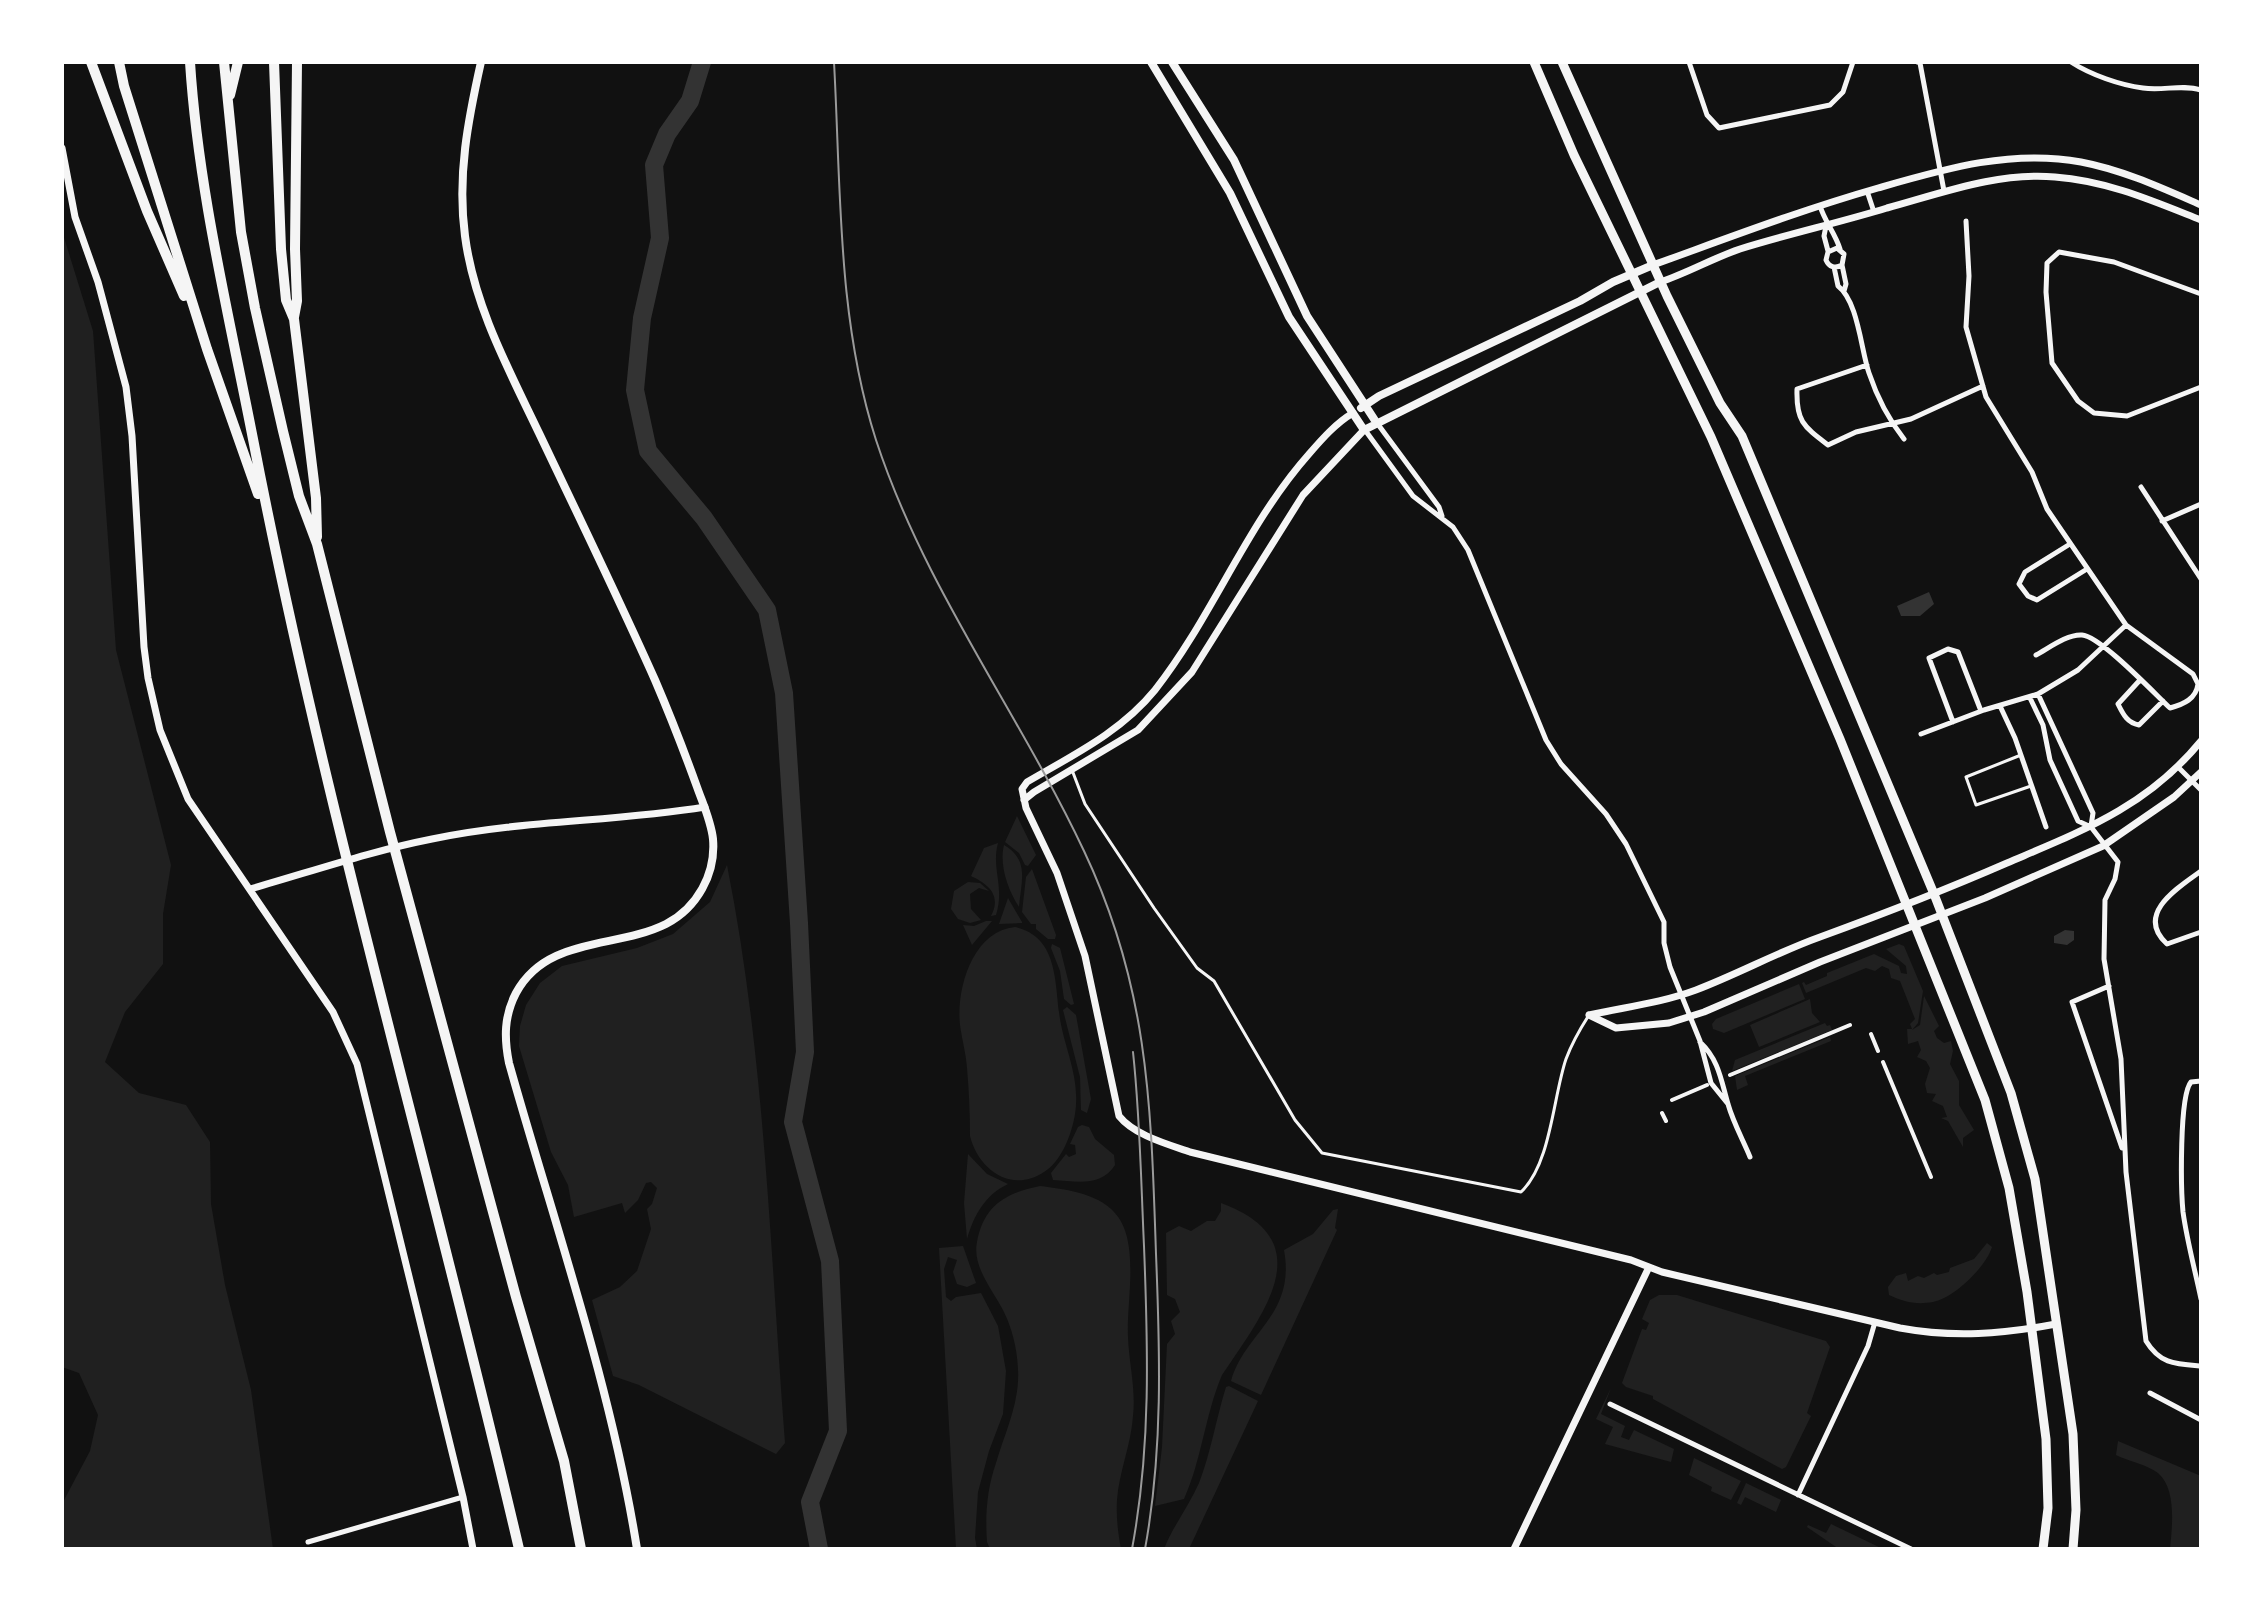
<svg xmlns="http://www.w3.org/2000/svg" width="2263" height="1611" font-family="Mulish,sans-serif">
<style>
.green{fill:#202020}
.water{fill:#333}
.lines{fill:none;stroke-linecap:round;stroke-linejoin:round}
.river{stroke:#333;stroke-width:18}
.service{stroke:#f5f5f5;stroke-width:3}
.pedestrian{stroke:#f5f5f5;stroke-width:4}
.minor{stroke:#f5f5f5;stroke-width:5}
.tertiary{stroke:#f5f5f5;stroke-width:7}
.secondary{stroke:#f5f5f5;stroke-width:8}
.trunk{stroke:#f5f5f5;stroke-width:9}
.motorway{stroke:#f5f5f5;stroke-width:10}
.tram{stroke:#9a9a9a;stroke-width:2}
</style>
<rect width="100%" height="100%" fill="#111"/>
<path class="green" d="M62,231L93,331L116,650L171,865L163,914V964L125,1012L105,1062L139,1093L186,1105L210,1142L211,1204L225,1285L251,1390L273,1549H62V1504L90,1451L98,1415L79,1373L62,1367Z
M1017,816L1036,855L1028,866L1025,865L1019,853L1005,842Z
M998,843C991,869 1005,886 996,915L991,916C1002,895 988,884 971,876L984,848Z
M1004,845C1030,860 1021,882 1019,907C1008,890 999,865 1004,845Z
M727,865C765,1056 770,1250 785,1443L776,1454L639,1385L613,1376L592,1300L620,1287L637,1271L651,1229L647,1209L652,1204L657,1188L651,1182L646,1183L638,1200L625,1213L622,1203L574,1217L568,1185L551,1152L519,1046L520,1026L526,1005L540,983L562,966L637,948L673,934L710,902Z
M1032,869L1056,935L1055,939H1048L1036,929V924H1031L1022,912L1026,877Z
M968,882L980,883L989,891L979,888L970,894L971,909L981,920L970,923L958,919L951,909L954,891Z
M1008,898L1022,922V923L999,924Z
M986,921H992L972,945L963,925L974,926Z
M1015,927C1056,936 1055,978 1059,1012C1063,1047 1081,1076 1075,1114C1072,1133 1062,1161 1044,1172C1011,1194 978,1169 970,1136C970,1113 969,1091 967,1068C966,1053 962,1040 960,1025C956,988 973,931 1015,927Z
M1052,944L1060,948L1074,1004L1071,1005L1064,999L1060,971L1051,948Z
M1899,944L1904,946L1923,991L1918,1023L1912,1030L1920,1025L1924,996L1939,1026L1934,1031L1937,1038L1944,1043L1951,1041L1953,1051L1950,1064L1959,1081V1105L1974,1130L1963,1138V1147L1948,1121L1941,1118L1947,1117L1943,1106L1932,1101L1936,1094L1927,1093L1925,1084L1930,1068L1926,1061L1917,1057L1921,1050L1918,1041L1908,1044L1907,1029H1912L1910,1024L1915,1019L1900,981L1891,978L1889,969L1882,966L1875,971L1866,968L1806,993L1802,983L1804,982L1806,985L1827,976V973L1874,954L1899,966L1901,973L1907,974L1906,966L1886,949Z
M1799,984L1805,999L1724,1033L1713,1029L1712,1024L1716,1019Z
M1810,999L1812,1013L1820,1022L1759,1047L1750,1025Z
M1067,1007L1076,1015L1091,1099L1087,1113L1081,1110L1080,1077L1063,1010Z
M1825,1023L1827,1026L1830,1025L1832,1030L1732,1071L1735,1060Z
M1830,1037L1831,1041L1745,1076L1748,1085L1737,1090L1735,1076Z
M1082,1125L1089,1127L1095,1139L1114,1155L1115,1165C1100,1188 1076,1181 1053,1180L1051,1173L1066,1154L1069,1157L1076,1154L1075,1145L1070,1144L1078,1127Z
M968,1154L987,1174L1008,1184C985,1195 974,1215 967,1239L964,1203Z
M1040,1186C1064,1189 1097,1193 1114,1212C1141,1240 1126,1302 1128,1337C1129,1364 1136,1389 1133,1416C1131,1445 1119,1472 1117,1500C1116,1517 1118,1533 1121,1549H990L987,1542C985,1515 987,1489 996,1463C1005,1432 1020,1403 1018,1369C1017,1348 1012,1328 1003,1310C992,1289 972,1266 977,1242C984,1205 1006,1193 1040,1186Z
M1221,1203C1324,1241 1262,1315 1222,1375C1205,1415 1202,1459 1184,1499L1155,1506L1162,1447L1167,1344L1175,1334L1171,1321L1180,1312L1175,1299L1167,1295L1166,1233L1179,1226L1191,1231L1207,1221H1215L1221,1211Z
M1338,1209L1335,1228L1337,1230L1261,1395L1231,1381C1245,1332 1296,1315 1284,1250L1313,1234L1333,1210Z
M1987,1243L1992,1247C1986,1267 1954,1298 1933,1302C1916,1305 1904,1302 1889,1295L1888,1287L1896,1276L1906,1273L1908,1281L1918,1276L1924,1278L1934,1273L1937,1275L1949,1272L1950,1268L1974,1259Z
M963,1246L976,1283L967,1287L957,1284L953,1272L957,1260L948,1257L944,1269L946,1297L951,1301L956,1297L981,1293L998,1326L1006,1371L1003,1414L989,1451L978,1492L975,1538L977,1549H956L939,1248Z
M1659,1295H1677L1826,1341L1830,1347L1807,1413L1811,1416L1786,1467L1782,1469L1653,1399V1396L1626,1387L1622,1383L1642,1329L1646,1330L1649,1323L1642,1319L1650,1300Z
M1229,1386L1258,1401L1189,1549H1164C1173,1526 1189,1506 1199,1483C1211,1452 1216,1419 1226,1387Z
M1611,1388L1601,1414L1625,1426L1621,1437L1629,1440L1634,1430L1674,1449L1671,1462L1605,1444L1613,1427L1596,1419Z
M2118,1441L2201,1476V1549H2170C2172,1528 2177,1489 2158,1473C2148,1465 2128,1461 2116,1455Z
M1694,1458L1741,1481L1731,1500L1711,1491L1712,1487L1689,1475Z
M1746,1483L1781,1500L1776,1512L1745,1497L1741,1505L1737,1503Z
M1831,1524L1883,1549H1839L1807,1527L1808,1525L1826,1533Z"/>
<path class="water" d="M1929,592L1934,604L1920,616H1901L1897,606Z
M2065,930L2074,931V940L2067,945L2054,943V936Z"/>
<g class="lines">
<path class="river" d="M702,62L690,101L667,134L654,165L660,238L642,318L635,390L648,451L704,518L767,610L784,693L799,923L805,1052L793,1122L830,1261L838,1431L810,1502L819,1549"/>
<path class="service" d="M2021,755L1966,777L1976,805L2031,786
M1072,770L1085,804L1154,908L1197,968L1214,981L1295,1120L1322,1153L1521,1192C1551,1164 1553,1097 1566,1059C1572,1043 1580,1029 1589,1015"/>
<path class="pedestrian" d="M1871,1034L1878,1051
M1883,1062L1931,1177
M1730,1075L1850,1025
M1672,1100L1707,1085
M1662,1113L1666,1121"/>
<path class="minor" d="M1689,62L1707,115L1719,128L1830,105L1843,92L1853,62
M1917,62L1920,63L1944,191
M2071,62C2091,75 2120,85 2143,88C2163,91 2182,84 2201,90
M1867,191L1874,212
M1820,206C1825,222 1835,233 1840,249
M1966,221L1969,276L1966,327L1986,397L2032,472L2047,509L2126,625L2193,674L2198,684C2196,699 2184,704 2170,708C2154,693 2100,636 2082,635C2067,634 2049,648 2036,655
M1826,226L1824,236L1828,251
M1842,265C1835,269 1829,267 1826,260L1828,252L1837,248L1844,254L1842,265L1846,284L1844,291
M1834,267L1838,286C1858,301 1861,350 1869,373C1877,397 1889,420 1904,439
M2201,294L2114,262L2059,252L2047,263L2046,292L2052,363L2078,401L2094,413L2127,416L2201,387
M1867,365L1797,389C1796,421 1803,426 1828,445L1856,432L1911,419L1983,386
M1377,423L1439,507L1442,516
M1365,430L1413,496L1453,527L1468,550L1546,740L1561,764L1606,814L1626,844L1664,922V943L1670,967L1700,1041L1711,1083L1728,1104
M2141,487L2201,579
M2162,521L2201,504
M2070,544L2025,572L2019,584L2028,596L2037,600L2087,569
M2140,680L2118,704C2123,714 2127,723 2139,725L2163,701
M2038,694L2093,813L2091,826
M2030,698L2043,725L2050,760L2078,821L2091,827L2118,862L2115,879L2105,900L2104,959L2121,1059L2126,1172L2146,1341C2160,1364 2175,1364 2201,1366
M2000,706L2015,738L2046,827
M1953,722L1929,658L1948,649L1958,652L1981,711
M1921,734L1984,710L2038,694L2078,670L2126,625
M2178,767L2201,790
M2201,871C2179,887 2134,914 2167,944L2201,932
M2109,986L2072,1002L2122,1148
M1700,1042C1719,1060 1721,1080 1728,1104C1733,1122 1743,1140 1750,1157
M2201,1081L2191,1082C2179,1096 2181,1191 2183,1212C2187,1241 2195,1270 2201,1299
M2150,1393L2201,1420
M1610,1404L1911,1549
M1798,1495L1868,1346L1875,1322
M308,1542L463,1497"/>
<path class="tertiary" d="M62,148L75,217L98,282L126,387L132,436L144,647L148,678L160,730L188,799L333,1012L357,1064L463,1497L473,1549
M1653,265C1728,238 1801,210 1878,188C1944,169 2011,149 2081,162C2123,170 2162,188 2201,205
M1660,282C1688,273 1713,258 1740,249C1788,234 1838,223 1887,208C1942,193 1997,172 2055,177C2108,181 2153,201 2201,220
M1353,413C1336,423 1322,439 1309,454C1246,525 1213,616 1155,690C1121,732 1073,755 1027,782L1022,789L1026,808L1057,873L1085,956L1119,1116C1134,1135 1167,1144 1190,1152L1631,1260L1662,1272L1900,1328C1954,1338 2003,1334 2056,1324
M1024,800L1034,792L1138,730L1192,672L1303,495L1364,430
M250,889C310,872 371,851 432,839C522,820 614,822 705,807
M1589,1015C1625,1007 1661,1003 1696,990C1738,974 1778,952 1820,937C1883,914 1945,890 2007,863C2082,831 2147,807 2201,741
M1589,1015L1616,1028L1669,1023L1704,1012L1820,962L1985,898L2103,846L2174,797L2201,772
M1514,1549L1649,1267"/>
<path class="secondary" d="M481,62C468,120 457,176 465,236C474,306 509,370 539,433C578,515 618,597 655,680C670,715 684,751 697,787C703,804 711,821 713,839C716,874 697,908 666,924C616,949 547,936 516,993C504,1016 504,1038 509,1063C554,1223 611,1385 637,1549
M1151,62L1230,193L1289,317L1364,430L1660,282
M1172,62L1234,160L1307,316L1376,422
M1361,408L1379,396L1580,301L1613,282L1653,265"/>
<path class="trunk" d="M1534,62L1574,155L1711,437L1840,739L1985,1100L2009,1188L2027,1292L2046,1439L2048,1508L2043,1549
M1562,62L1667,296L1720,403L1742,436L1934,894L2011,1093L2035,1179L2073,1434L2076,1510L2073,1549"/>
<path class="motorway" d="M91,62L147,211L184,296
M119,62L124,86L207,349L258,494
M190,62C198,189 229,315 253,439C325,813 433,1179 519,1549
M224,62L241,232L255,308L283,431L299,496L317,544L390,832L516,1297L564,1461L581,1549
M274,62L281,249L286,300L294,319L316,498L317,537
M230,95L238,62
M294,317L297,301L295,249L297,62"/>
<path class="tram" d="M834,62C841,188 837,319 876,440C924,587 1019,713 1084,851C1149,988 1151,1106 1156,1254C1160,1353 1163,1451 1145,1549
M1132,1549C1151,1448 1148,1348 1144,1246C1141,1182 1140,1116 1133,1052"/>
</g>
<rect width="2263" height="1611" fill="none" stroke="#ffffff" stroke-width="128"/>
</svg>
